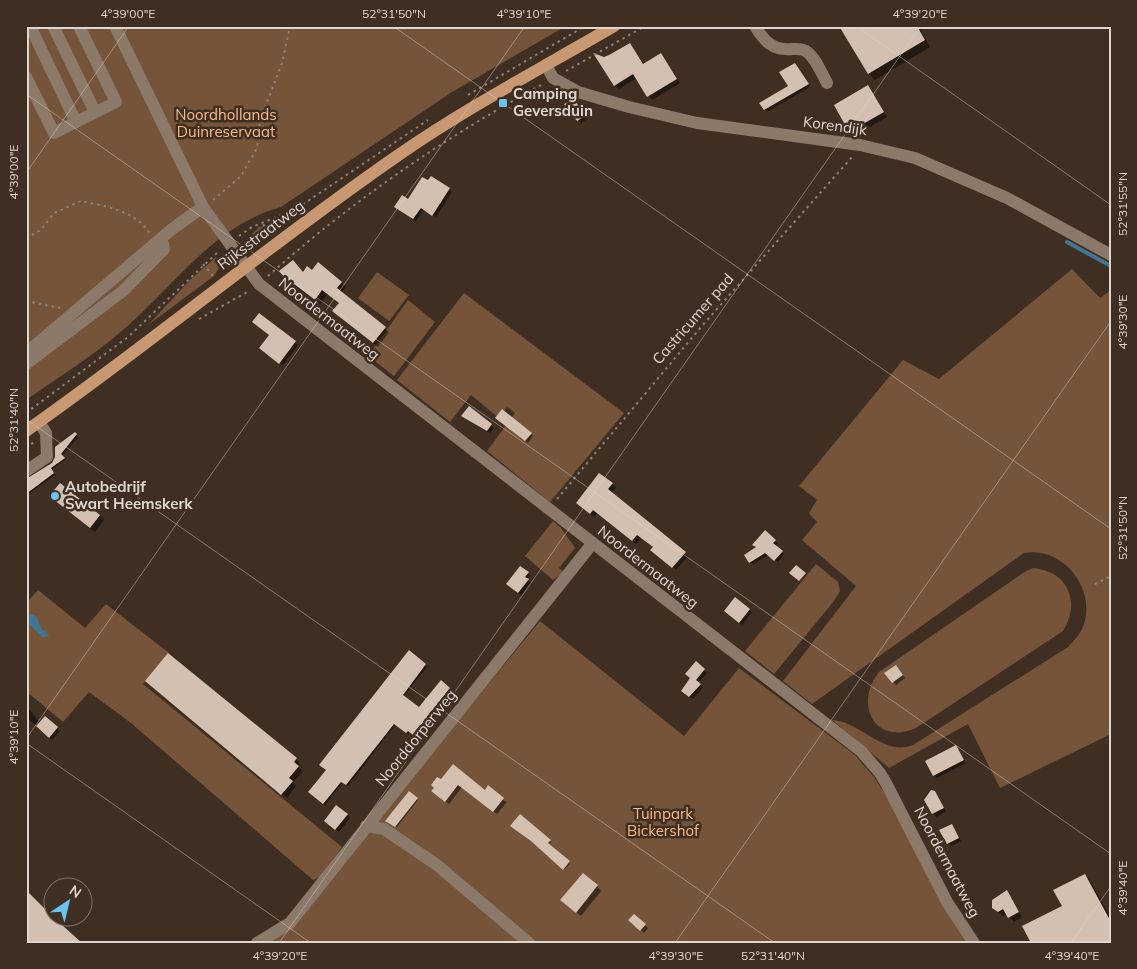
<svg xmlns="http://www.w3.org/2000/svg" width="1137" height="969" font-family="Mulish,sans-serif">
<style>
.green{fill:#755439}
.water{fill:#407692}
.shadow{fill:#0007}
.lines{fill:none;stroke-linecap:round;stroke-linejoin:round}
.stream{stroke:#407692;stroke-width:4}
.building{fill:#d4c0b0}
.path{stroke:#8e8177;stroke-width:2;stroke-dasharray:2.5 4;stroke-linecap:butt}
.minor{stroke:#8b796a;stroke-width:12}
.major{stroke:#c89872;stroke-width:12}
.ticks{fill:none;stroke:#e0d6ce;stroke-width:1;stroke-opacity:0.45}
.poi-dot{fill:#6ac3f1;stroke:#3f2f23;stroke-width:2}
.labels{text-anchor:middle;stroke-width:5;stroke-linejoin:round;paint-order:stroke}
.poi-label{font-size:15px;font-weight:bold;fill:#e0d6ce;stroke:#3f2f23;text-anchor:start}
.park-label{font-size:15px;fill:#fcba86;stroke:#3f2f23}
.street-label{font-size:15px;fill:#e0d6ce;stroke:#3f2f23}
.neatline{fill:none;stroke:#e0d6ce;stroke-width:2}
.ticks-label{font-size:12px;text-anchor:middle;fill:#e0d6ce}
</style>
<rect width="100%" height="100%" fill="#3f2f23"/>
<path class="green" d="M26,26H566L452,92L281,207C213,226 174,286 123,330C93,356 59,377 26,400Z
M287,220L256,245L244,242L259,227Z
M216,257L220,266L214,276L148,325L191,279Z
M1072,269L1100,298L1111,290V734L1000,788L968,724L889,768L832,720C860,721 884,757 913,745L1068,647C1075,640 1082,632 1085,621C1094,585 1061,546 1024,553L812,704L783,681L856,586L802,540L817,522L809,513L817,500L799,486L903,360L939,379Z
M377,272L409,295L389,321L358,298Z
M464,293L624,413L550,502L487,451L515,413L507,407L499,418L471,395L450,422L397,380Z
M408,300L435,322L394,376L368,356Z
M553,521L561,528L575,548L559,568L564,572L553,580L525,556Z
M816,564L838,582L840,591L834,601L774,674L745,651Z
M1033,568C1068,571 1081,602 1063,631L916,728C876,746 853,705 879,672L1026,571Z
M38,590L85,628L106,604L169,653L143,684L342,847L321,877L313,880L131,723L89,692L63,722L26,691V603Z
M540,621L684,736L739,668L855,755L873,776L896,810L969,943H269L443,739Z"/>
<path class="water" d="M31,614L36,616L42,630L48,633L49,636L42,637L26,621Z"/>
<path class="shadow" d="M841,26H918L930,47L875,80L869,74Z
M630,44L644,64L661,54L680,83L652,100L637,78L619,89L615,85Z
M798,67L810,87L767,112L765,109L789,86Z
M868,87L887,117L855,136L850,131Z
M577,104L587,119L581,123L578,120Z
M449,189L452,192L436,217L424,209L416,221L399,209Z
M318,264L346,287L341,293L389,332L378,347L338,316L340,303L328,294L320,304L293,285L303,273L312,271Z
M259,315L298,345L283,365L263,351L270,335Z
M463,416L491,425L494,428L490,433Z
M500,420L531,434L533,436L528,443Z
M75,434L78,437L62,456L65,460L51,470L55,475L26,496V480L53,464Z
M612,484L616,488L611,493L688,556L676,570L656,553L654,547L642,537L636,544L598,513L594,517L581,507Z
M55,501L100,516L104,520L95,532Z
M765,532L778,544L775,546L784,554L778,562L769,555L753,564L750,562Z
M528,573L530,576L527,580L531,583L521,595L510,586Z
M749,610L752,612L742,625L729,614Z
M409,652L427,667L403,697L419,709L441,682L451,690L415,735L410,731L408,734L396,724L348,786L343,782L325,805L310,792L328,770Z
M696,662L707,673L698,683L703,687L693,699L686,694Z
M899,670L905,678L896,685L886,673Z
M151,686L296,759L300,764L298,767L303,771L293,783L296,786L287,798Z
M26,705L40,723L45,717L60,731L52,740L30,720H26Z
M956,746L966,763L937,778L934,775Z
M453,765L485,792L507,802L497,814L462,787L449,804L436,794Z
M409,792L418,800L397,827L387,822Z
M935,793L946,811L936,817L926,800Z
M347,815L350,818L339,832L328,823Z
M520,816L551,842L548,845L570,863L564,870L533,841Z
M951,825L961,841L951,846L948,843Z
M1085,875L1091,882L1111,918V943Z
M597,886L601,891L581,916L567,905Z
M1007,891L1022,917L1014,922L1007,914L1003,916L993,907Z
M634,915L648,928L644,933L630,920Z"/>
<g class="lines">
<path class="stream" d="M1067,242L1111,266"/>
</g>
<path class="building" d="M839,26H917L925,40L868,74Z
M630,43L643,64L661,53L677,79L647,97L633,74L614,86L593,53L604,57L609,55Z
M795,63L809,84L764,110L759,103L788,86L779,72Z
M868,85L884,112L849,132L834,105Z
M574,99L585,116L577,121L564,104Z
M431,176L450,188L432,216L421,208L413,219L394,207L402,195L408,199L422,177L428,180Z
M293,260L303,272L307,266L312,270L318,262L342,282L337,288L386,327L373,343L332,311L339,303L322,290L315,300L294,284L292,286L279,271Z
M259,313L296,341L279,364L259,348L269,335L252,322Z
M469,406L492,424L487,431L461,416Z
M502,409L532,433L525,441L495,418Z
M75,432L77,434L61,454L65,458L51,468L54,473L26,494V479L52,463L55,457V447Z
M599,473L613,483L608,489L686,552L672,568L650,550L653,547L637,535L632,541L593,510L590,514L576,503Z
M60,483L100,515L90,528L49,496Z
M765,530L776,540L773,543L783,551L774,561L765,553L749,563L744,555L756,547L752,545Z
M796,565L806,573L799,581L789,573Z
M520,566L529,572L525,577L529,579L518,593L506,584Z
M735,597L750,609L739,623L724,611Z
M409,650L426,664L403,695L419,707L441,680L450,688L413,735L408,731L406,733L394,724L346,785L341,782L323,804L308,792L326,770L319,765Z
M168,653L297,758L294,762L299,766L289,778L293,781L281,795L145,681Z
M696,661L705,669L696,680L701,684L689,697L681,691L690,678L685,674Z
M896,665L903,675L892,683L884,673Z
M45,716L58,727L49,738L36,726Z
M956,745L964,760L933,776L925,761Z
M453,764L485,790L488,785L504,798L493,812L458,785L445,802L431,791L434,788L431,785L437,777L441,779Z
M931,790L935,791L944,808L932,814L924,800Z
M409,791L418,798L395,827L385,821Z
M336,805L348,814L335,830L324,821Z
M520,814L551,840L548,843L570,861L563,870L531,841L510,826Z
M952,824L959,838L947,844L939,830Z
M583,873L598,885L576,913L560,900Z
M1085,874L1111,922V943H1031L1022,926L1062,906L1053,890Z
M26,890L52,916L82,943H26Z
M1007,890L1019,912L1008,918L1003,909L998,912L992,908V900Z
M634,914L646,924L640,931L628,920Z"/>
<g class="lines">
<path class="path" d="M566,71L645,26
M468,95L585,26
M213,200L241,176L257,148L260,121L282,63L290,26
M263,224L270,234
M239,236L252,227L296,209L428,120
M26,238L41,230L54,213L81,201C105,206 137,211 150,234
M203,264L213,276
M268,276C352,201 444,138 543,84
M26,301L60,308
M199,319L249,291
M26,413L128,337L219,251
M26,448L34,442
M557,499L701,327L853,156
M1095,584L1111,576"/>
<path class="minor" d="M30,26L76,122
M53,26L95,112
M115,26L203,207L259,284L861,751L880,773L887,785L947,902L974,943
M755,26C764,41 773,51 792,49C797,49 801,48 806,51C815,57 822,74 827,83
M546,65L553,78L578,92L629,107L697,123L860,145L915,158L1007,198L1111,255
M26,77L54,133L116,102L79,26
M26,353L172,229L203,207
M26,364L123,291L164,249L163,244H155
M26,471L47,457L46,433L39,422
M366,826L384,829L437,865L529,943
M257,943L290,923L592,544"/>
<path class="major" d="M26,431C153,342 272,242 400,154C468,107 542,68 614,26"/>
</g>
<path class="ticks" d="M393,26L1111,529M856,26L1111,205M26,94L1111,854M26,173L129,26M26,419L775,943M26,739L525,26M26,743L311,943M279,943L921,26M675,943L1111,321M1071,943L1111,886"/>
<g class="poi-dot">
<rect x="498" y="98" width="10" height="10" rx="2.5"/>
<circle cx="55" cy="496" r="5"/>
</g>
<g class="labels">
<g class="poi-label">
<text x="513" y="99">Camping<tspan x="513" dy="17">Geversduin</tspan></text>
<text x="65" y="492">Autobedrijf<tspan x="65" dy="17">Swart Heemskerk</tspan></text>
</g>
<g class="park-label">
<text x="226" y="120">Noordhollands<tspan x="226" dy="17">Duinreservaat</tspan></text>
<text x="663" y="819">Tuinpark<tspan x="663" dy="17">Bickershof</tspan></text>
</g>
<g class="street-label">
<text transform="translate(835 126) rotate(8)" y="5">Korendijk</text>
<text transform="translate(261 235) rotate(-37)" y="5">Rijksstraatweg</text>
<text transform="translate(329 319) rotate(38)" y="5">Noordermaatweg</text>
<text transform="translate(693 319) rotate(-49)" y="5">Castricumer pad</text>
<text transform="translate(648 567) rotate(38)" y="5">Noordermaatweg</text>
<text transform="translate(416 738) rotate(-51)" y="5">Noorddorperweg</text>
<text transform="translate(947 862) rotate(62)" y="5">Noordermaatweg</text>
</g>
</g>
<rect width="1137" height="969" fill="none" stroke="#3f2f23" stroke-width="55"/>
<g transform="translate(68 902) rotate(35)"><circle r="24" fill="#3f2f23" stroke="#7f7267"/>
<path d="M0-4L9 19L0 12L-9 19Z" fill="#6ac3f1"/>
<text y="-8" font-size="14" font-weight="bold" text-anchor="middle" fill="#e0d6ce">N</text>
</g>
<rect x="28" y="28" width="1082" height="914" class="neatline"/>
<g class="ticks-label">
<text x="128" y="18">4°39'00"E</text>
<text x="394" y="18">52°31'50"N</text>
<text x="524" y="18">4°39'10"E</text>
<text x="920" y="18">4°39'20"E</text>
<text transform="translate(14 172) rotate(-90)" y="4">4°39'00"E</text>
<text transform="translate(1123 204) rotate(-90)" y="4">52°31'55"N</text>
<text transform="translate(1123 322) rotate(-90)" y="4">4°39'30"E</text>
<text transform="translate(14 420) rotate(-90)" y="4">52°31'40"N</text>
<text transform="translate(1123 528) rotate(-90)" y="4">52°31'50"N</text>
<text transform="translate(14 737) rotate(-90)" y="4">4°39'10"E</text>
<text transform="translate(1123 888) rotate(-90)" y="4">4°39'40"E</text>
<text x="280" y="960">4°39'20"E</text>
<text x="676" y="960">4°39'30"E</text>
<text x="773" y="960">52°31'40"N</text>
<text x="1072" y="960">4°39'40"E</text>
</g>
</svg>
